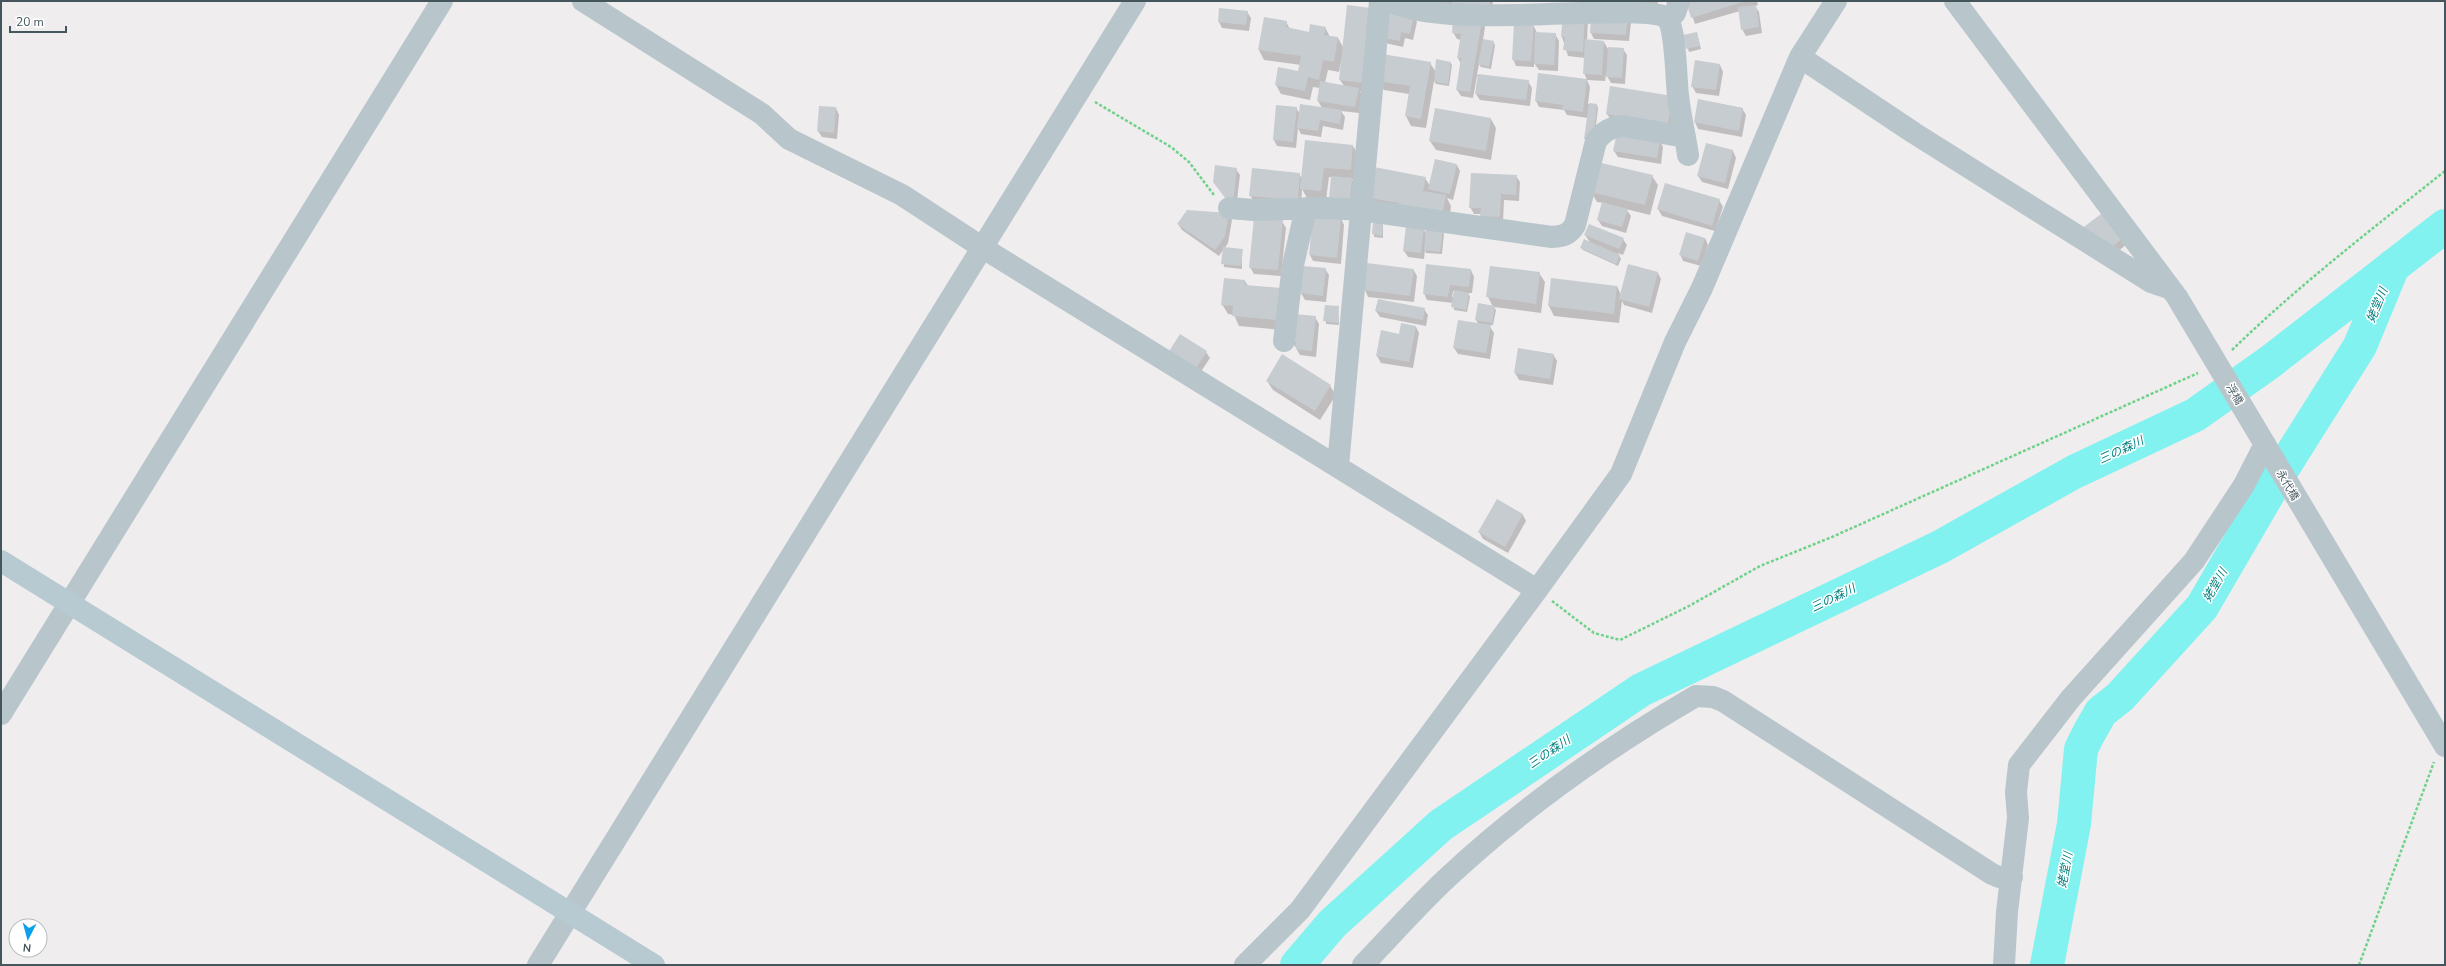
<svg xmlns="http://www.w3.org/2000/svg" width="2446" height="966" font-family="'Nunito Sans','Noto Sans JP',sans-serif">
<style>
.shadow{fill:#0003;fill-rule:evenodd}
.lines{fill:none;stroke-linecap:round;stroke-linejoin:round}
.river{stroke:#82f2f0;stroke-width:34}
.building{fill:#c7ccd1}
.path{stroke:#6ed28a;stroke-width:2.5;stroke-dasharray:3 2;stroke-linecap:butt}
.street{stroke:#b8c6cc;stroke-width:22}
.secondary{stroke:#b7cad1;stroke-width:22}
.labels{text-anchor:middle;stroke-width:3;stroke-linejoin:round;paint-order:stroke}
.street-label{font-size:11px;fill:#44565c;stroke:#fff}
.water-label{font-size:12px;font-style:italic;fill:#068180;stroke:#fff}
</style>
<rect width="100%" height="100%" fill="#f0edee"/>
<path class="shadow" d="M1421,1H1493L1492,12L1458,9L1453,1L1451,15Z
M1626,1H1658L1657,10L1629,8Z
M1687,1H1757L1758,5L1755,6L1759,12L1762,33L1746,36L1742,29L1740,11L1695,24Z
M1220,10L1247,12L1251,18L1249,31L1222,28L1219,22Z
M1413,16L1417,22L1413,40L1405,38L1403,47L1385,43L1381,37Z
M1265,18L1286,22L1290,29L1310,33L1325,27L1330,37L1338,38L1368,92L1360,91L1362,95L1359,113L1341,111L1345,117L1343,130L1323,126L1321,137L1301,134L1298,128L1296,148L1277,146L1274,140L1296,108L1300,114L1322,108L1318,101L1320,88L1313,87L1310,100L1281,94L1276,85L1299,72L1301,65L1264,60L1259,50ZM1341,61L1340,80L1344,86L1325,83L1328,70L1339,72Z
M1588,20L1587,41L1604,42L1609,51L1623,49L1627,55L1625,84L1611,83L1606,74L1605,81L1587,80L1584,73L1585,58L1568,56L1562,37Z
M1481,21L1485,27L1483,40L1493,42L1495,45L1491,69L1481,67L1479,64L1477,75L1528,81L1532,88L1530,106L1480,100L1476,94L1479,76H1477L1473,98L1461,96L1457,90L1461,64L1458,58L1461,40L1457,39L1453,32Z
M1631,22L1629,41L1594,39L1591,33Z
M1533,24L1537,33L1555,34L1559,41L1558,71L1539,70L1534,63V67L1516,66L1513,59Z
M1697,33L1701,49L1689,52L1684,36Z
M1430,63L1436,72L1451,63L1452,65L1449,86L1436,84L1434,81L1426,128L1411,126L1406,116L1409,94L1384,90L1378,81Z
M1720,65L1723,72L1719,96L1696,93L1692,86Z
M1587,80L1590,87L1588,104L1597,105L1598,108L1594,142L1588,118L1567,115L1564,110L1539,107L1536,101Z
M1672,97L1674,133L1613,123L1607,114Z
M1699,100L1742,108L1746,115L1742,137L1698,129L1695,122Z
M836,108L839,115L837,139L822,137L818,131Z
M1491,119L1496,128L1491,160L1436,150L1430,141Z
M1660,141L1663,147L1661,164L1618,157L1614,151Z
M1707,144L1733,151L1736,158L1728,189L1702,182L1698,176Z
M1353,146L1358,155L1356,180L1352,179L1355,185L1353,207L1332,177H1329L1326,200L1307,198L1302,189L1301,206L1254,202L1250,195L1299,174L1302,179Z
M1457,165L1460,171L1453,200L1447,198L1451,206L1449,221L1375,207L1370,197L1425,178L1430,186Z
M1236,169L1240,175L1236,209L1214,182Z
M1516,176L1520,182L1519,201L1504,200L1503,223H1485L1481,214H1474L1470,207Z
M1652,176L1658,185L1650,215L1626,209L1631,216L1626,233L1602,226L1598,220L1603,203L1597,202L1591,192Z
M1719,200L1723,207L1715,231L1662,216L1658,209Z
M2105,212L2128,243L2115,254Z
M1228,214L1232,220L1228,243L1225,248L1242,250V269L1224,267L1223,250L1219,256L1182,230L1178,224Z
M1314,216L1341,218L1344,225L1341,264L1313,261L1310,255Z
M1282,221L1286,228L1281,276L1254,274L1250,267Z
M1374,223L1383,224V238L1374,237Z
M1423,228L1427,235L1442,231L1444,234L1442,254L1426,253L1425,250L1424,259L1408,257L1404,251Z
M1585,235L1623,239L1627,245L1623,255L1618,253L1621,259L1618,266L1583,250L1582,248L1590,242Z
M1705,238L1708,245L1701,266L1683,261L1680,254Z
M1303,267L1325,269L1329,275L1326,302L1305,300L1301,293Z
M1491,267L1539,273L1545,282L1541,313L1494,307L1496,310L1493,325H1489L1494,333L1490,359L1458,354L1454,348L1479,325L1476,320L1493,307L1488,297Z
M1413,269L1417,276L1414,302L1368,297L1365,290Z
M1471,270L1474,277L1472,293H1468L1470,297L1467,312L1454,310L1453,303L1427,300L1424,293ZM1453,291H1455L1453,297H1452Z
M1658,273L1661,279L1652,313L1624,305L1622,301L1619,323L1554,316L1549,306L1617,286L1621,295Z
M1245,281L1248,286L1280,289L1282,330L1239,326L1234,315L1228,314L1222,304Z
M1326,306L1338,307L1339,325L1326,324Z
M1424,309L1428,315L1426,326L1380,317L1376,311Z
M1315,317L1319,324L1316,357L1300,355L1292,341Z
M1416,327L1419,333L1413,368L1381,363L1377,356L1382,332L1400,335Z
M1181,335L1206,352L1210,358L1198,376Z
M1519,349L1553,354L1557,361L1553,385L1519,380L1515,373Z
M1267,381L1330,386L1336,395L1320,420L1273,390Z
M1497,501L1523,515L1526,521L1508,553L1483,539L1479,532Z"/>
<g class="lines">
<path class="river" d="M1297,965L1332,924L1441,825L1641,690L1940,547L2074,472L2195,415L2270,362L2445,226
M2047,965L2074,824L2081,749L2089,733L2101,712L2120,697L2202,607L2283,468L2360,346L2393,266"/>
</g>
<path class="building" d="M1453,1H1490L1489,6L1453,3Z
M1686,1H1746L1691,18Z
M1347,5L1371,8L1363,83L1339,80Z
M1756,5L1759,27L1741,30L1738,7Z
M1219,8L1248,11L1246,25L1218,22Z
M1386,9L1414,15L1410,34L1401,32L1400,41L1380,37Z
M1563,12L1585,13L1583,52L1563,50L1565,37H1561Z
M1591,12L1628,15L1626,35L1590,33Z
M1264,17L1287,21L1286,27L1309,32L1310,24L1326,27L1324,35L1338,37L1334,62L1323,60L1319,80L1308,77L1305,91L1275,85L1278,67L1298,71L1301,56L1258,50Z
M1453,19L1482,20L1470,92L1456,90L1461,58H1457L1461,34L1452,33Z
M1514,22L1534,23L1531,61L1512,60Z
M1535,32L1556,33L1554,65L1534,64Z
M1697,32L1700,46L1686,49L1683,35Z
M1483,39L1494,41L1489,67L1478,64Z
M1585,39L1604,41L1602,75L1583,74Z
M1608,47L1624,48L1622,78L1606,77Z
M1382,54L1431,62L1421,119L1405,116L1410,86L1377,81Z
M1436,59L1451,62L1448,84L1434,82Z
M1695,60L1720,64L1716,90L1691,87Z
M1538,73L1587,79L1583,112L1562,109L1563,105L1535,101Z
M1478,74L1529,80L1526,100L1475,94Z
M1320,81L1359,88L1355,107L1317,101Z
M1610,86L1673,96L1668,124L1606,114Z
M1698,99L1743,108L1739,131L1694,122Z
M1589,103L1597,104L1593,140L1584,139Z
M1300,104L1342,110L1340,124L1320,120L1318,131L1297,128Z
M1276,105L1297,107L1293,142L1273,140Z
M819,106L836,107L834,133L817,131Z
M1435,108L1491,118L1486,151L1429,141Z
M1617,133L1660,140L1657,158L1613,151Z
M1305,140L1353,145L1351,170L1324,168L1321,191L1300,189Z
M1706,143L1733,150L1725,183L1697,176Z
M1435,159L1457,164L1450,194L1428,189Z
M1597,162L1653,175L1645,205L1590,192Z
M1215,165L1237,168L1233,203H1229L1213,182Z
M1374,167L1426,177L1423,191L1446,195L1443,211L1398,208L1399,203L1369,198Z
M1252,168L1300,173L1298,200L1249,196Z
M1471,173L1517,175L1516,195L1501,194L1500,217L1480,216L1481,208H1469Z
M1331,176L1352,178L1350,201L1329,199Z
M1665,183L1720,199L1712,226L1657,209Z
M1602,202L1628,209L1622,227L1597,220Z
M1187,210L1229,213L1225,236L1215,250L1177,224Z
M2105,211L2125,236L2111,248L2081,229Z
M1313,215L1341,218L1337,258L1309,255Z
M1254,218L1283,220L1278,270L1249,268Z
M1373,222L1383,223L1382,236L1372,234Z
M1589,224L1624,238L1619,249L1584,235Z
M1406,226L1424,227L1421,253L1403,251Z
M1426,228L1443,230L1440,252L1424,250Z
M1686,232L1705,238L1698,261L1679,255Z
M1584,239L1620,255L1616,264L1580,248Z
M1223,247L1243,249L1241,266L1221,264Z
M1367,263L1414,269L1410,296L1364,290Z
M1426,264L1471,269L1469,287L1450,285L1448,297L1423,294Z
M1628,264L1658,272L1649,307L1619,299Z
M1303,266L1326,268L1323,296L1300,293Z
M1490,266L1540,272L1536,304L1486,297Z
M1224,278L1245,280V285L1281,288L1277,320L1232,316L1233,306L1221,305Z
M1551,278L1617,286L1614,314L1548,306Z
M1454,290L1469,293L1466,310L1451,307Z
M1378,299L1425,308L1423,320L1375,311Z
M1478,303L1495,306L1492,323L1475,320Z
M1325,305L1339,306L1338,323L1323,321Z
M1293,314L1316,316L1312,351L1296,349V342H1291Z
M1458,320L1491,325L1486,353L1453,348Z
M1401,323L1416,326L1409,362L1376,356L1381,330L1399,334Z
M1180,334L1207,351L1195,370L1168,353Z
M1518,348L1554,354L1550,379L1514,373Z
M1282,354L1331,385L1315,411L1266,381Z
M1497,499L1523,514L1505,547L1478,532Z"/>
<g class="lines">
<path class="path" d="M1095,102L1171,147L1189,162L1214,195
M2232,350C2299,285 2372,229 2445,171
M1552,601L1594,633L1620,640L1689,606L1760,566L1832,537L2198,373
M2359,965L2434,762"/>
<path class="street" d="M583,1L762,114L789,139L902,195L983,248L1537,590
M1390,1C1446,32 1641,0 1667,18C1676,29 1676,80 1678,95C1680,115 1685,135 1688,155
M1955,1L2177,297L2445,746
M1668,18L1675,13L1679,1
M1800,57L1914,133L2151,282L2169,288
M1229,208L1254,210L1327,208L1361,210L1552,237C1563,236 1569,235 1575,225L1596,141C1604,131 1611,127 1623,126L1685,137
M1284,341L1293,265L1306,208
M1338,466L1380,1
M1,714L442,1
M538,965L1135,1
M1245,965L1300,910L1537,590L1621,474L1675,342L1702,288L1800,57L1836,1
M1363,965C1391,936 1418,905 1447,878C1522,808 1608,747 1696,696L1713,697L1723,701L1992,874L1999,877H2012
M2004,965L2007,912L2018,818L2016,792L2019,765L2071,698L2194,561L2244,485L2265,444"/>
<path class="secondary" d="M1,561L654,965"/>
</g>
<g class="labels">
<g class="street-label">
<text transform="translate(2235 394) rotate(60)" y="4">浮橋</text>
<text transform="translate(2288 485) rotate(60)" y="4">永代橋</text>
</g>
<g class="water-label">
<text transform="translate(2377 305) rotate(-67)" y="4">姥堂川</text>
<text transform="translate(2121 450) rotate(-25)" y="4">三の森川</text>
<text transform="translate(2215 585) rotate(-60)" y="4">姥堂川</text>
<text transform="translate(1833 598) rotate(-26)" y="4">三の森川</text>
<text transform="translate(1549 752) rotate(-34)" y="4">三の森川</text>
<text transform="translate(2065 870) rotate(-79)" y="4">姥堂川</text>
</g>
</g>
<rect width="2446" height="966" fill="none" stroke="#44565c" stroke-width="4"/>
<g transform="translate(28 938) rotate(186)"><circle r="19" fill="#ffffff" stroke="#b4bbbe"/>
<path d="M0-3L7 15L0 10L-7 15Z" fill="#0c9feb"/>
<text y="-6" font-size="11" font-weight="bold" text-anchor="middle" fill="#44565c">N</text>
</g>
<path d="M10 26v6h56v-6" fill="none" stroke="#44565c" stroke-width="2"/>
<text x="16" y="26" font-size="12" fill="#44565c" stroke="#ffffff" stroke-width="3" paint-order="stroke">20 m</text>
</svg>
